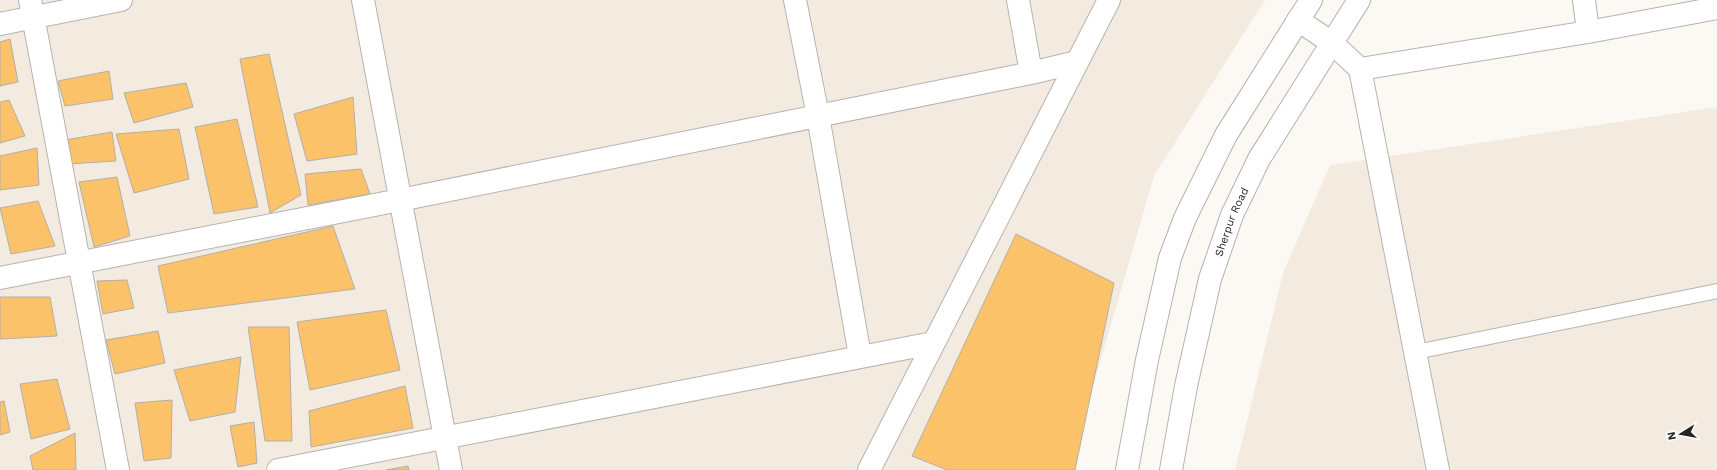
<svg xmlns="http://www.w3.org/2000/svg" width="1717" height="470" font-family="'Work Sans',sans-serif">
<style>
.built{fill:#f3ebe0}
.building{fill:#fcc269;stroke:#b2afab}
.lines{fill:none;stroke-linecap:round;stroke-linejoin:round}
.service-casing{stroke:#b6b3af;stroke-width:16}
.minor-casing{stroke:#b6b3af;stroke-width:24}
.tertiary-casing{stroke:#b6b3af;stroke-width:24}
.service{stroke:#fff;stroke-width:14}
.minor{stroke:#fff;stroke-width:22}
.tertiary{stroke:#fff;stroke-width:22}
.labels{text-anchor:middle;stroke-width:3;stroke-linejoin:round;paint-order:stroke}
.street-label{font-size:11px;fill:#262523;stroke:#fff}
</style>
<rect width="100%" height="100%" fill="#fcf9f4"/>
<path class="built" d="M0,0H1265L1154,176L1069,470H0Z
M1717,107V470H1235L1283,273L1330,165Z"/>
<path class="building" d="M10,39L18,82L0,86V42Z
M269,54L301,195L270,213L240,59Z
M109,71L113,99L65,106L58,81Z
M186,83L193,107L134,123L124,93Z
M353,97L357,154L307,161L294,114Z
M9,100L25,136L0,143V102Z
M237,119L258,207L214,214L195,127Z
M179,129L189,179L134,193L116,134Z
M112,132L116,161L69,164L65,140Z
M37,148L39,185L0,190V156Z
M361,169L370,194L308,205L305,174Z
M117,177L130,236L94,247L79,182Z
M38,201L55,246L11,254L0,208Z
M333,226L355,289L168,313L158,266Z
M1016,234L1114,283L1075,470H947L912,456Z
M127,280L134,308L103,314L97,281Z
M0,297H50L57,336L0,339Z
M386,310L400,370L310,390L297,322Z
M248,327H289L292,441H265Z
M158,331L165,363L115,374L106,340Z
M241,357L235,412L190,421L174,370Z
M57,379L70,429L31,439L20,384Z
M405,386L413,428L311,447L309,411Z
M172,400L171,458L144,461L135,403Z
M4,401L10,432L0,435V402Z
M254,422L257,463L238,467L230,426Z
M75,433L76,470H33L30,456Z
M408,466L409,470H386Z"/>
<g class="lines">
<g class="service-casing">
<path id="service" d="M1416,352L1717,291"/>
</g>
<g class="minor-casing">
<path id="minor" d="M30,0L118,470
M363,0L451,470
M795,0L818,116L860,356
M1018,0L1031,73L1077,62
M1584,0L1588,32
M1298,20L1332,43L1360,69L1438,470
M0,24L121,0
M1360,69L1588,32L1717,8
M0,278L400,200L1031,73
M278,470L933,343"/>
</g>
<g class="tertiary-casing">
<g id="tertiary">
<path d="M869,470L1109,0"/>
<path d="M1127,470L1147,360L1170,258L1185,218L1226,135L1311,0"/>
<path id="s1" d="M1171,470L1186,386L1210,279L1232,215L1259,159L1359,0"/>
</g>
</g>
<use href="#service" class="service"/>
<use href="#minor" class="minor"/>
<use href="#tertiary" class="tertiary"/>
</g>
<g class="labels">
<g class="street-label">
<text dy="4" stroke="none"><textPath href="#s1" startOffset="256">Sherpur Road</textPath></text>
</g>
</g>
<g transform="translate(1681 434) rotate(259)" stroke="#ffffff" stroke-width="3" paint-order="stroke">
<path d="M0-3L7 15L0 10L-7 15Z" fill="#262523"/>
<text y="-6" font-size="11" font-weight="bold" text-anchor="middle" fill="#262523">N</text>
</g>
</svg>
